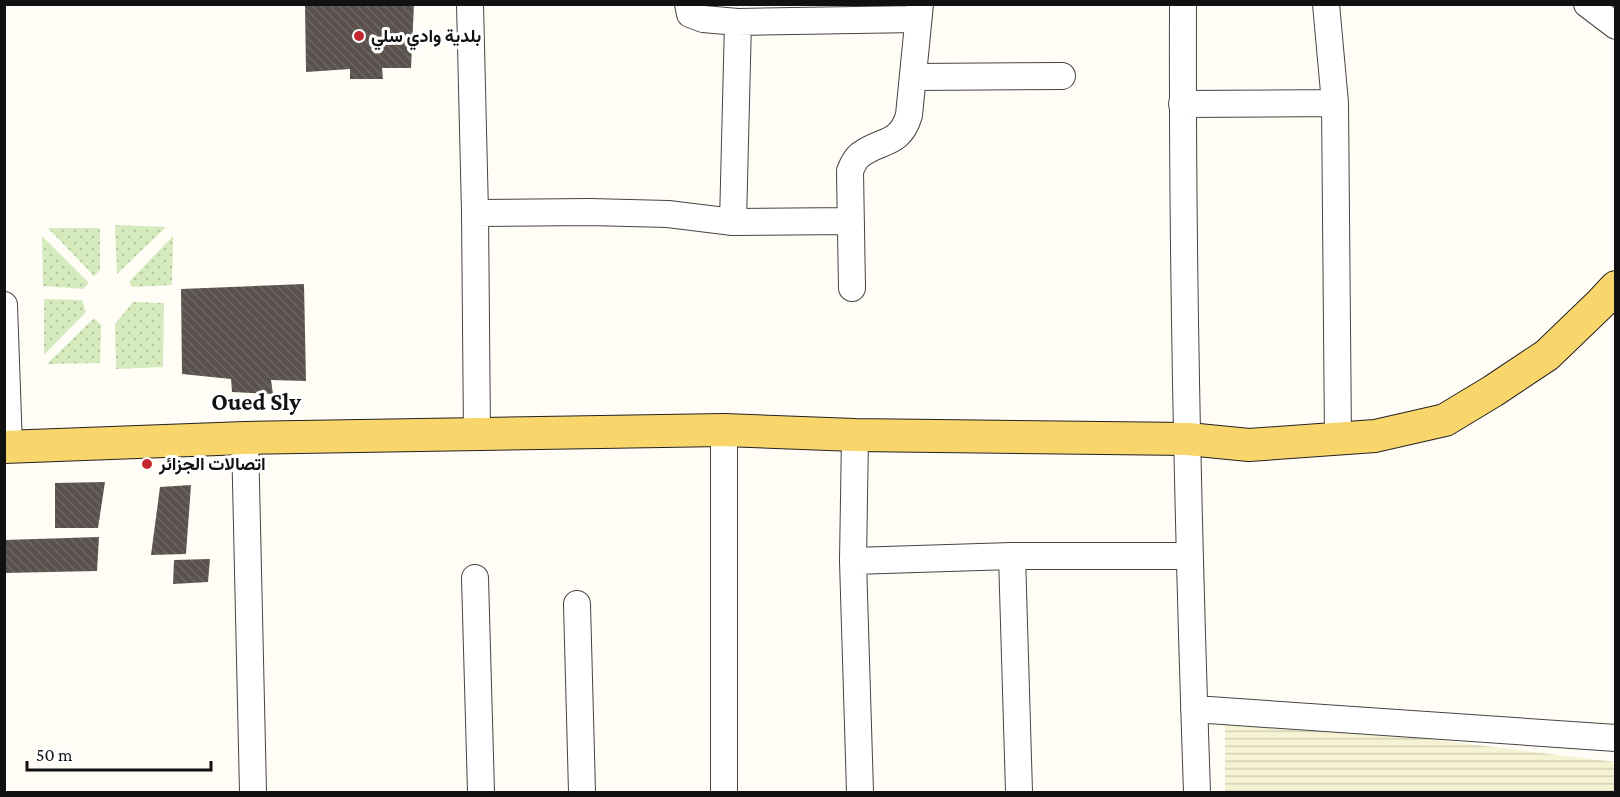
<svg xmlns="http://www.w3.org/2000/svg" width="1620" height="797" font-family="'Crimson Pro',Vazirmatn,serif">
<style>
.farmland{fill:url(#farmland-rules)}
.grass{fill:url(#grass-dots)}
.building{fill:url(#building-back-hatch)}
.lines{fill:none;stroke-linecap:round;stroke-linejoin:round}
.minor-casing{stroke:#444;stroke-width:28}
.major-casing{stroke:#222;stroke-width:34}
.minor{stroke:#fff;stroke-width:26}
.major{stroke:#f9d66b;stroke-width:32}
.poi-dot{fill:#c4262e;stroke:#fff;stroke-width:2}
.labels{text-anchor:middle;stroke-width:6;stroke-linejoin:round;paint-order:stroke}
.poi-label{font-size:18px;font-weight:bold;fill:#111;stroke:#fff;text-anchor:start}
.district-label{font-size:24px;font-weight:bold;fill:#111;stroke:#fff}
</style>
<defs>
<pattern id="farmland-rules" width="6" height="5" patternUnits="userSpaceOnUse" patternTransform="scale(1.5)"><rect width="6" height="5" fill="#f6f3d4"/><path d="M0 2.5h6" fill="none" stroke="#d2cfb5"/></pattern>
<pattern id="grass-dots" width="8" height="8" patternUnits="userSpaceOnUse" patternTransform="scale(1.5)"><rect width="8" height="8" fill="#d5ebbd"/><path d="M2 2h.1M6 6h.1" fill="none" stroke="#b6c8a1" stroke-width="1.8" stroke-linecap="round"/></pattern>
<pattern id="building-back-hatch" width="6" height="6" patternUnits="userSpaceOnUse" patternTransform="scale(1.5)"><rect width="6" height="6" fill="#5a524d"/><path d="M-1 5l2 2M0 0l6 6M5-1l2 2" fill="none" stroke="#6d6662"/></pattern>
</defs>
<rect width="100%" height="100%" fill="#fffdf5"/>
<path class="farmland" d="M1225,714L1615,762V792H1225Z"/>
<path class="grass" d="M115,225L166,227L117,274Z
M48,228H100V270L94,276Z
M42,236L89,283L83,289L43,286Z
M173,236L172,285L132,287L129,282Z
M44,299L82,300L86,312L44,355Z
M133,302L164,303L163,367L116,369L115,324Z
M94,318L101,325L100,363L47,364Z"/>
<path class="building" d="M305,4H414L411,68H382L383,79H350V69L306,72Z
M304,284L306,381L271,380L273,394L232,392L231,379L182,374L181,289Z
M105,482L98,528H55V483Z
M191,485L186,554L151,555L160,487Z
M99,537L97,571L4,573V540Z
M210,559L208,582L173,584L174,560Z"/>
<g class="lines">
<g class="minor-casing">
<path id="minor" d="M470,4L475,213L477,435
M688,4L690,14L703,19L738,22
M1183,4C1182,267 1188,530 1197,792
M1326,4L1335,103L1338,439
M1587,4L1616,26
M914,77L1062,76
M1182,104L1335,103
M475,213L590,212L668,214L733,222L851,221
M733,222L738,22L918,19
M852,288L850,171C852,166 855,159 860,155C881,139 900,146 909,115L920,4
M4,305L9,447
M855,435L853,561L860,792
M245,438L253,792
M1012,556L1019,792
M853,561L1012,556H1189
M475,578L481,792
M577,604L582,792
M1194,709L1616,738
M724,792V430"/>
</g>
<g class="major-casing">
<path id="major" d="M4,447L245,438L724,430L855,435L1188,439L1249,445L1375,436L1445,420L1493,391L1547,355L1601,303L1616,287"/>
</g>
<use href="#minor" class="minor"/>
<use href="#major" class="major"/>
</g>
<g class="poi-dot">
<circle cx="359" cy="36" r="6"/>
<circle cx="147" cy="464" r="6"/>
</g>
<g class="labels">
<g class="poi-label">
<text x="371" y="42">بلدية وادي سلي</text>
<text x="159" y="470">اتصالات الجزائر</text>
</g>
<g class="district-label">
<text x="256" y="410">Oued Sly</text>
</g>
</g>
<rect width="1620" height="797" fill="none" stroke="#111111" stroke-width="12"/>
<path d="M27 761v9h184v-9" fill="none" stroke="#111111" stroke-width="3"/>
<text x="36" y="761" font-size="18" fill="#111111" stroke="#ffffff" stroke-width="4.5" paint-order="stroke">50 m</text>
</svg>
